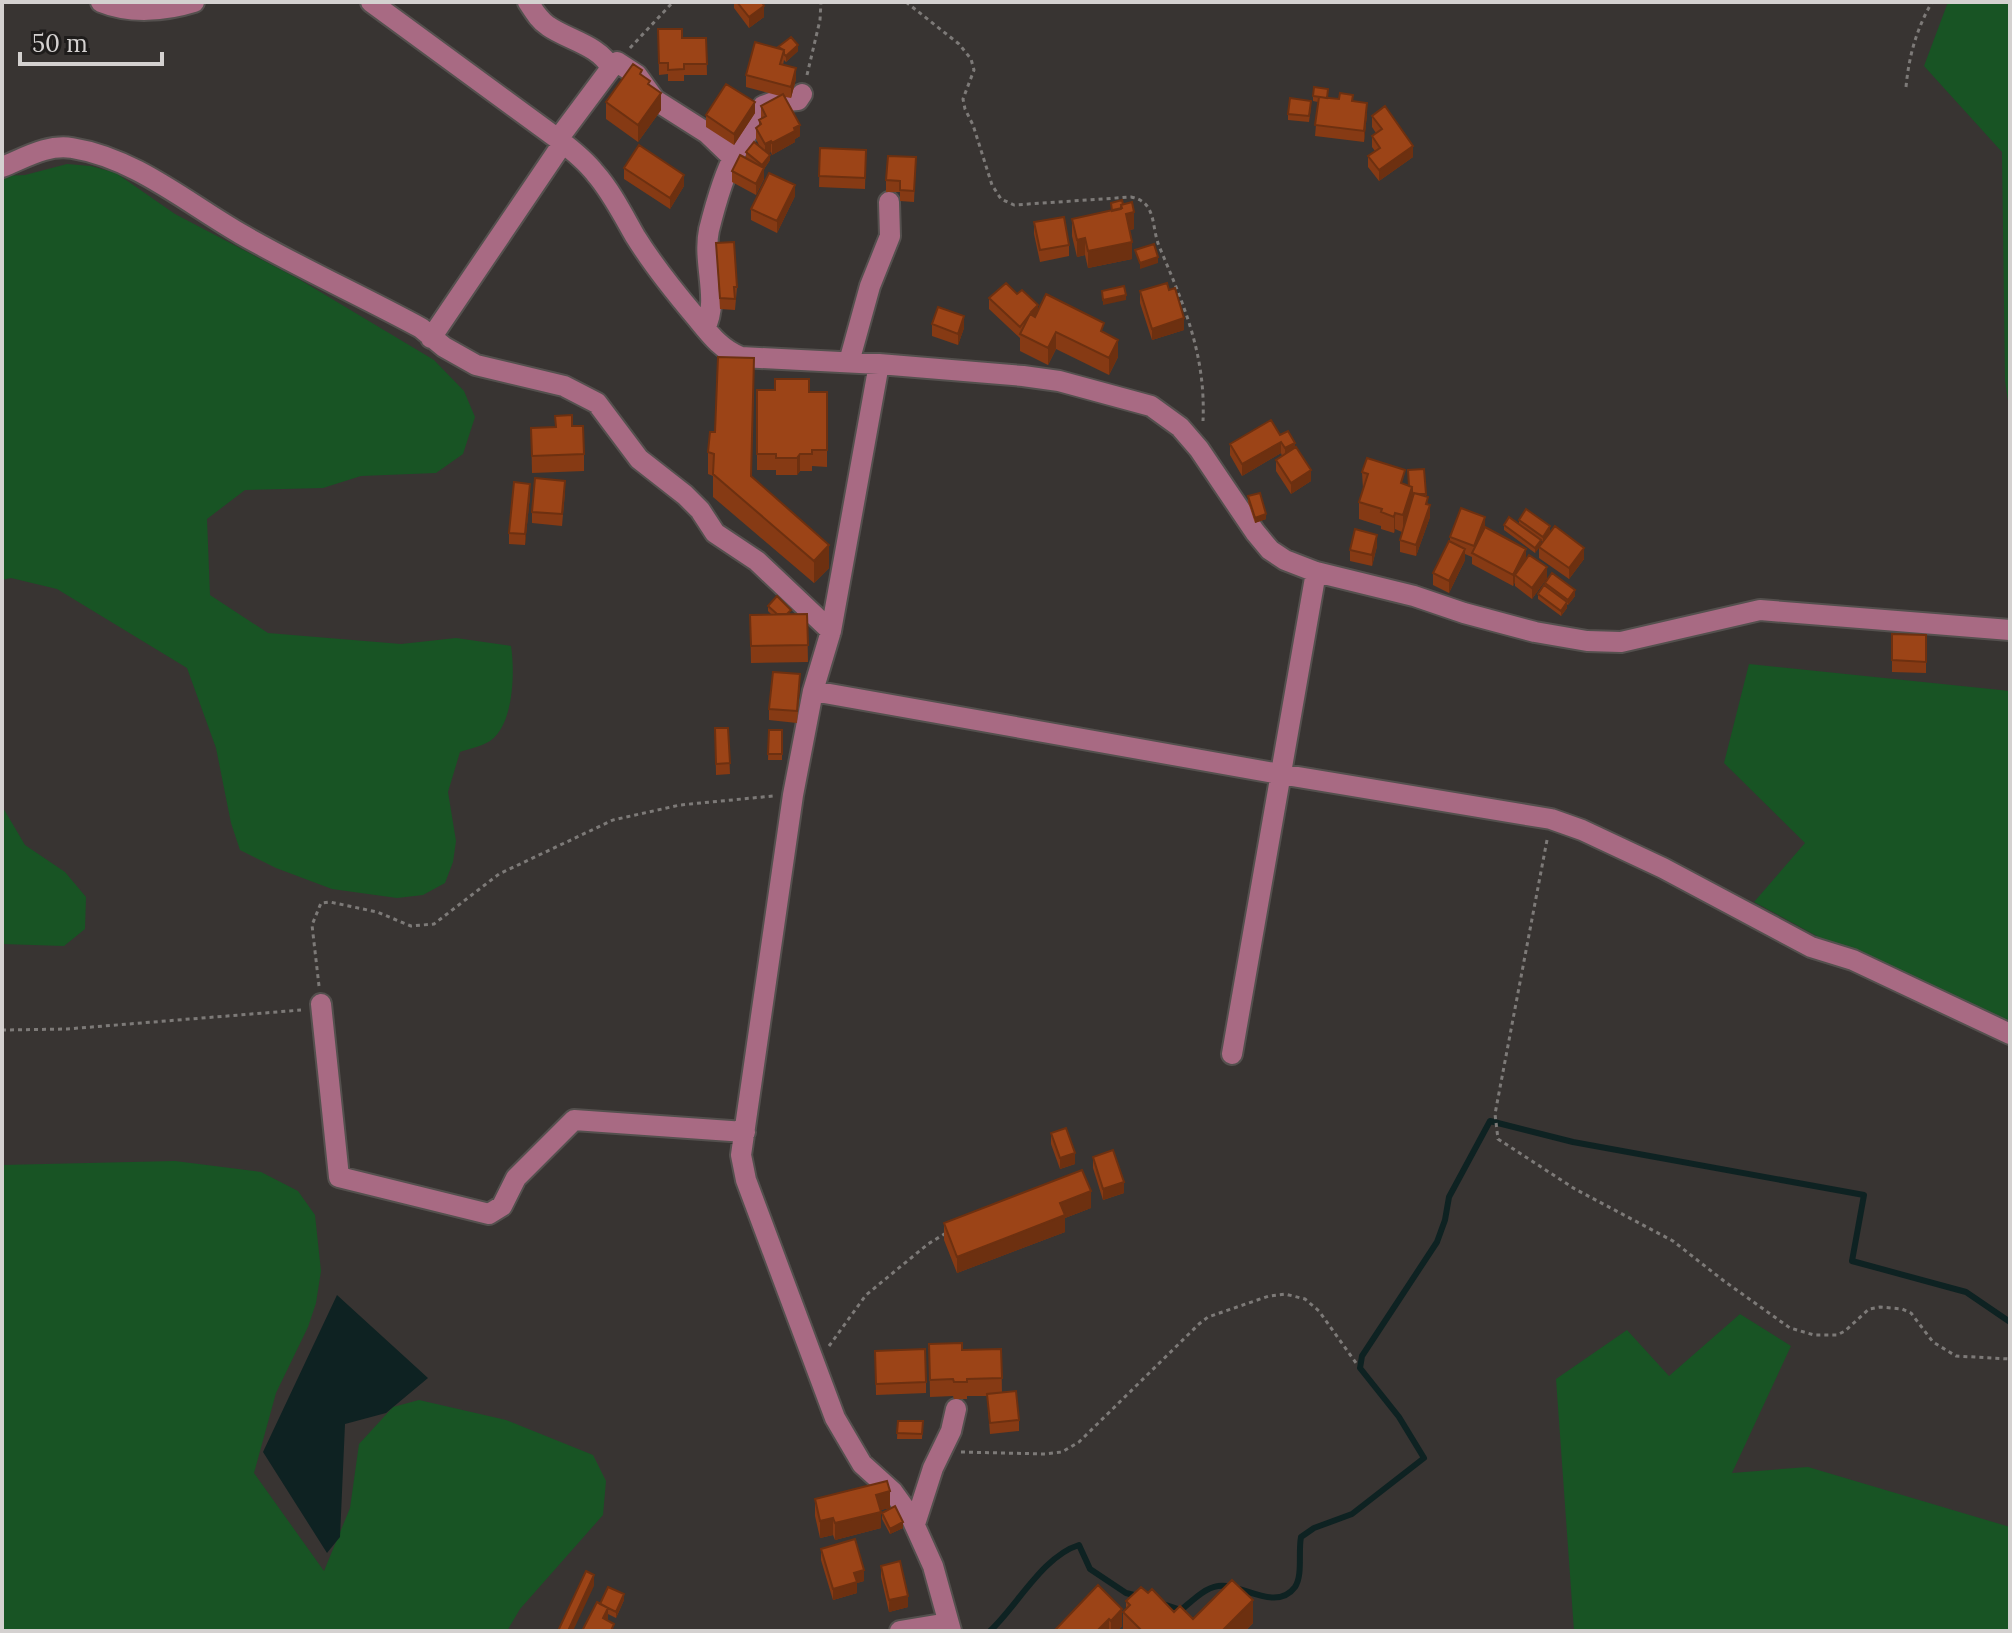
<svg xmlns="http://www.w3.org/2000/svg" width="2012" height="1633" font-family="Lora,serif">
<style>
.green{fill:#185424}
.water{fill:#0e2222}
.lines{fill:none;stroke-linecap:round;stroke-linejoin:round}
.stream{stroke:#0e2222;stroke-width:6}
.minor-casing{stroke:#54504e;stroke-width:24}
.path{stroke:#7d7a78;stroke-width:3;stroke-dasharray:4 4;stroke-linecap:butt}
.minor{stroke:#a86a83;stroke-width:20}
.wall{fill:#863a14}
.shaded-wall{fill:#6d3010}
.building{fill:#9c4417;stroke:#6d3010;stroke-width:2}
</style>
<rect width="100%" height="100%" fill="#383432"/>
<path class="green" d="M1948,2H2010V414L2005,381L2002,152L1924,66Z
M67,164L91,166L116,173L175,214L297,278L434,360L464,391L475,417L463,454L436,473L361,476L323,488L245,490L207,519L210,595L268,633L401,644L456,638L511,646C515,671 514,725 490,741C482,746 469,749 460,752L448,792L456,841L453,862L445,883L423,895L397,898L332,889L276,868L240,850L231,823L216,748L187,668L57,589L11,578L2,580V176L25,175Z
M1749,664L2010,691V1041L1754,902L1805,843L1724,763Z
M2,806L25,845L65,872L86,897L85,929L64,946L2,944Z
M175,1161L261,1172L298,1191L315,1215L321,1271L316,1303L308,1327L276,1393L254,1473L324,1571L350,1508L359,1444L393,1407L419,1400L506,1420L593,1455L606,1481L603,1515L520,1609L507,1631H2V1165Z
M1740,1314L1791,1346L1732,1473L1808,1467L2010,1527V1631H1574L1556,1379L1627,1330L1669,1376Z"/>
<path class="water" d="M337,1295L428,1378L386,1413L345,1424L340,1537L327,1553L263,1452Z"/>
<g class="lines">
<path class="stream" d="M1160,1603L1181,1610C1191,1602 1204,1588 1218,1586C1240,1582 1276,1613 1295,1587C1303,1575 1298,1552 1301,1537L1314,1528L1352,1514L1424,1458L1399,1417L1360,1368L1362,1356L1437,1242L1445,1220L1449,1197L1490,1121L1573,1142L1864,1195L1852,1261L1966,1292L2010,1322
M990,1631C1017,1606 1043,1556 1079,1545L1090,1569L1126,1593L1138,1596"/>
<g class="minor-casing">
<path id="minor" d="M101,2C130,14 165,11 194,2
M371,2L558,139C571,149 585,160 595,173C611,191 623,215 635,236C653,265 673,290 695,316C709,333 720,349 741,357L879,364L1023,376L1059,381L1151,406L1180,427L1199,449L1255,532L1270,550L1285,560L1316,572L1414,596L1464,613L1535,632L1587,641L1621,642L1760,610L2010,630
M528,2C534,11 539,20 548,26C568,40 599,45 611,68L558,139
M617,62L637,75L655,100L707,133L733,158
M2,167C25,158 47,144 72,148C135,158 187,203 241,234C300,268 362,296 421,328L444,347L476,365L564,386L597,403L639,459L685,495L700,510L715,533L757,561L831,631
M705,328C720,300 702,263 709,230C715,206 723,176 735,154C744,138 754,123 763,106L774,102L798,100L802,94
M431,338L563,143
M849,362L870,286L890,236L889,202
M879,364L831,631L813,691L793,795L741,1155L746,1180L835,1418L862,1464L893,1492L911,1517L933,1566L951,1631
M813,691L1280,774L1551,819L1582,830L1663,868L1811,947L1853,960L2010,1034
M321,1004L339,1177L489,1214L502,1206L516,1178L574,1120L745,1132
M1232,1054L1316,572
M915,1524L933,1468L951,1431L956,1409
M900,1631L948,1623"/>
</g>
<path class="path" d="M906,2L959,44L971,59L974,70L963,99L965,109L973,125L992,185L1001,199L1014,205L1131,197C1157,202 1151,226 1159,246C1184,305 1206,355 1203,421
M630,48L673,2
M807,75L820,20L821,2
M1906,87C1909,56 1916,30 1932,2
M1547,840L1495,1114L1498,1139L1575,1189L1673,1241L1724,1281L1790,1328L1814,1335H1837L1845,1331L1869,1309L1880,1307L1902,1309L1911,1313L1933,1342L1956,1356L2010,1359
M319,986L312,925L321,903L330,902L377,912L411,926L434,924L499,874L613,820L680,805L773,796
M2,1030L67,1029L301,1010
M829,1346L866,1295L928,1244L946,1233
M961,1452L1045,1454L1062,1452L1079,1442L1199,1324L1208,1317L1269,1296L1285,1294L1305,1299L1319,1311L1356,1363"/>
<use href="#minor" class="minor"/>
</g>
<path class="wall" d="M734,2H762L764,17L749,28L734,8Z
M658,29L682,38H706L707,75H684V81H668V74L659,75Z
M778,49L798,51L786,62L784,60L783,65L796,79L791,98L785,97L800,136L795,139V142L772,155L771,152L768,153L770,160L764,169V179L756,195L732,182V171L746,158V152L760,147L756,139V128L759,126V120L761,118V106L780,96L746,87V75Z
M642,75L661,110L638,142L606,119V102Z
M1313,96L1353,101L1367,114L1364,142L1315,136L1318,102L1313,101Z
M1311,107L1309,122L1288,120V114Z
M755,113L734,145L706,127V115Z
M1372,116L1413,157L1379,181L1368,167V156L1375,151L1372,147V136L1376,133L1372,127Z
M820,148L866,150L865,189L819,187Z
M916,157L914,202L900,201V192H886V180Z
M624,168L684,186L670,209L624,179Z
M795,196L777,233L751,220V209Z
M1111,203L1134,229L1129,230L1132,259L1088,268L1085,255L1077,257L1072,236V219L1111,211Z
M1034,222L1069,245V256L1040,262L1034,234Z
M716,243L737,287L735,310L720,309Z
M1169,290L1184,330L1152,340L1140,303V291Z
M1017,294L1038,310L1104,333L1118,357L1109,375L1056,349L1048,365L1020,351V338L989,309V298Z
M932,324L964,328L958,345L932,336Z
M754,380L751,476L829,568L814,583L713,497V476L708,474V452L715,432Z
M757,390L827,392V467L812,466V471H800L797,475H776V470H757Z
M555,416L572,426L584,454V471L532,473L531,428L555,427Z
M1280,435L1295,448L1311,481L1291,494L1276,471V460L1282,456L1281,453L1242,476L1230,455V444Z
M1424,469L1426,496L1430,517L1416,556L1400,552V540L1402,532L1395,529L1394,533L1381,529V526L1359,519V502L1363,489L1362,472L1409,486Z
M565,492L562,526L532,523V512Z
M530,495L525,545L509,544V533Z
M1248,496L1266,519L1255,523L1248,502Z
M1519,520L1550,526L1543,542L1541,541V545L1584,559L1569,579L1539,558V547L1535,553L1504,530V525L1519,524Z
M1485,528L1526,559L1547,578L1532,599L1515,586V582L1513,586L1472,564V557L1465,554V560L1449,593L1433,585V573L1450,541V537Z
M1377,546L1372,566L1350,561V550Z
M1545,583L1575,596L1568,605L1567,604V608L1561,616L1538,599V594L1545,586Z
M768,606L791,614H807L808,662L751,663L750,615L771,614L768,611Z
M1892,634L1926,635V673L1892,672Z
M800,686L797,723L769,720V709Z
M715,728H728L730,774L716,775Z
M769,730H782V760H768Z
M1051,1133L1075,1164L1060,1169L1051,1144Z
M1093,1157L1124,1193L1103,1200L1093,1168Z
M1091,1208L1065,1218V1232L957,1273L944,1240V1223Z
M929,1344L962,1350L1001,1349L1002,1393L1019,1420V1431L990,1434L987,1396H967V1399H954L953,1396L930,1397Z
M875,1351L926,1382V1393L876,1395Z
M898,1421H923L922,1439H897Z
M815,1499L890,1508L880,1510L881,1528L835,1540L833,1535L820,1538L815,1516Z
M882,1513L903,1528L890,1534L882,1519Z
M821,1549L864,1581L857,1583V1593L833,1600L821,1560Z
M881,1566L908,1607L889,1612L881,1577Z
M1098,1585L1122,1626L1117,1631H1056V1629Z
M1148,1593L1174,1612L1193,1619L1253,1623L1246,1630L1247,1631H1123V1612L1126,1609V1601Z
M624,1600L616,1618L608,1614L607,1621L614,1631H582L600,1604Z"/>
<path class="shaded-wall" d="M764,6V17L749,28V17Z
M798,45V51L786,62V56Z
M796,68V79L791,98V87Z
M661,93V110L638,142V125Z
M755,102V113L734,145V134Z
M1367,103V114L1364,142V131Z
M800,125V136L795,139V142L772,155V143Z
M771,141V152L765,155V144Z
M1413,146V157L1379,181V170Z
M770,155V160L764,169V179L756,195V184L762,171V165Z
M684,175V186L670,209V198Z
M795,185V196L777,233V221Z
M1134,212V229L1126,231V214Z
M1085,238V255L1077,257V240Z
M1132,242V259L1088,268V251Z
M1158,257V263L1140,269V263Z
M1126,295V300L1103,305V300Z
M1038,305V316L1036,328L1031,312Z
M964,316V328L958,345V334Z
M1184,318V330L1152,340V329Z
M1056,332V349L1048,365V348Z
M1118,340V357L1109,375V358Z
M1281,442V453L1242,476V464Z
M1295,443V454L1285,459V448Z
M800,454V471L797,475V458Z
M1311,470V481L1291,494V483Z
M530,484V495L525,545V534Z
M1412,487V503L1403,532V515Z
M1430,505V517L1416,556V545Z
M1395,513V529L1394,533V517Z
M1266,514V519L1255,523V518Z
M1485,517V528L1474,554V546Z
M1550,526V532L1543,542V537Z
M1377,535V546L1372,566V555Z
M1541,540V546L1535,553V548Z
M829,545V568L814,583V561Z
M1584,548V559L1569,579V568Z
M1465,549V560L1449,593V581Z
M1526,549V560L1515,575V582L1513,586V575Z
M1547,567V578L1532,599V588Z
M1575,590V596L1568,605V600Z
M1567,602V608L1561,616V611Z
M1075,1153V1164L1060,1169V1158Z
M1124,1182V1193L1103,1200V1189Z
M1091,1191V1208L1065,1218V1232L957,1273V1257L1060,1203Z
M890,1491V1508L876,1511V1495Z
M881,1512V1528L835,1540V1523Z
M833,1518V1535L820,1538V1521Z
M903,1522V1528L890,1534V1529Z
M864,1570V1581L857,1583V1593L833,1600V1589L854,1573Z
M594,1575V1586L573,1631H568Z
M624,1594V1600L616,1618V1612Z
M908,1596V1607L889,1612V1600Z
M1253,1600V1623L1245,1631H1222Z
M608,1608V1619L603,1630V1618Z
M1122,1609V1626L1117,1631H1111V1621Z
M1109,1619V1631H1097Z"/>
<path class="building" d="M737,2H762L764,6L749,17Z
M658,29H682V38H706L707,64H684V69L668,70V63H659Z
M791,37L798,45L786,56L784,54V50L778,47Z
M755,42L784,50L780,64L796,68L791,87L746,75Z
M633,64L642,70L640,74L650,81L648,84L661,93L638,125L606,102Z
M726,84L755,102L734,134L706,115Z
M1314,87L1328,89L1327,98L1313,96Z
M1340,93L1353,95L1352,101L1367,103L1364,131L1315,125L1319,97L1339,99Z
M783,94L800,125L794,128L795,131L772,143L771,141L765,144L756,128L761,124L759,120L766,116L761,106Z
M1290,98L1311,101L1309,116L1288,114Z
M1385,106L1413,146L1379,170L1368,156L1380,148L1372,136L1382,129L1372,116Z
M754,142L770,155L762,165L746,152Z
M639,145L684,175L670,198L624,168Z
M820,148L866,150L865,178L819,176Z
M740,155L764,168L756,184L732,171Z
M888,156L916,157L914,191L900,190V181L886,180Z
M769,173L795,185L777,221L751,209Z
M1122,200L1123,204L1121,205V209L1112,211L1111,203Z
M1132,202L1134,212L1126,214L1132,242L1088,251L1085,238L1077,240L1072,219L1122,208L1121,205Z
M1064,217L1069,245L1040,250L1034,222Z
M734,242L737,287H734L735,299L720,298L716,243Z
M1154,244L1158,257L1140,263L1135,250Z
M1006,283L1017,294L1022,290L1038,305L1031,312L1035,317L1030,314L1020,327L989,298Z
M1167,283L1169,290L1175,288L1184,318L1152,329L1140,291Z
M1124,286L1126,295L1103,300L1102,291Z
M1046,294L1104,323L1101,331L1118,340L1109,358L1056,332L1048,348L1020,334L1030,314L1035,317Z
M938,307L964,316L958,334L932,324Z
M718,357L754,358L751,476L829,545L814,561L713,474L714,454L708,452L710,432H715Z
M775,379H809V392H827V450H812V454H800L797,458H776V454H757V390H775Z
M572,415V426H583L584,454L532,456L531,428L556,427L555,416Z
M1271,420L1280,435L1288,431L1295,443L1285,448L1281,442L1242,464L1230,444Z
M1296,447L1311,470L1291,483L1276,460Z
M1367,458L1405,470L1401,483L1412,487L1403,515L1395,513L1394,517L1381,512L1382,509L1359,502L1368,474L1362,472Z
M1424,469L1426,494H1419L1414,493L1412,495V487L1409,486L1408,470Z
M535,478L565,481L562,514L532,512Z
M514,482L530,484L525,534L509,533Z
M1260,493L1266,514L1255,518L1248,496Z
M1414,493L1428,497L1426,504L1430,505L1416,545L1400,540Z
M1461,508L1485,517L1474,546L1450,537Z
M1526,509L1550,526L1543,537L1519,520Z
M1509,517L1541,540L1535,548L1504,525Z
M1555,526L1584,548L1569,568L1539,547Z
M1485,527L1526,549L1513,575L1472,553Z
M1355,529L1377,535L1372,555L1350,550Z
M1449,541L1465,549L1449,581L1433,573Z
M1529,555L1547,567L1532,588L1515,575Z
M1552,573L1575,590L1568,600L1545,583Z
M1544,585L1567,602L1561,611L1538,594Z
M777,596L791,610L787,614H777L768,606Z
M807,614L808,645L751,646L750,615Z
M1892,634L1926,635V662L1892,660Z
M773,672L800,674L797,711L769,709Z
M715,728H728L730,763L716,764Z
M769,730H782V754H768Z
M1066,1128L1075,1153L1060,1158L1051,1133Z
M1113,1150L1124,1182L1103,1189L1093,1157Z
M1082,1170L1091,1191L1060,1203L1065,1215L957,1257L944,1223Z
M962,1343V1350L1001,1349L1002,1378L967,1379V1382H954L953,1379L930,1380L929,1344Z
M925,1349L926,1382L876,1384L875,1351Z
M1016,1391L1019,1420L990,1423L987,1394Z
M898,1421H923L922,1434L897,1433Z
M887,1481L890,1491L876,1495L881,1512L835,1523L833,1518L820,1521L815,1499Z
M895,1506L903,1522L890,1529L882,1513Z
M855,1539L864,1570L854,1573L857,1582L833,1589L821,1549Z
M900,1561L908,1596L889,1600L881,1566Z
M586,1571L594,1575L568,1631H558Z
M1232,1580L1253,1600L1222,1631H1142L1123,1612L1130,1605L1126,1601L1141,1587L1148,1593L1152,1589L1174,1612L1180,1606L1193,1619Z
M1098,1585L1122,1609L1111,1621L1109,1619L1097,1631H1058L1056,1629Z
M608,1587L624,1594L616,1612L600,1604Z
M597,1602L608,1608L603,1618L614,1624L611,1631H582Z"/>
<rect width="2012" height="1633" fill="none" stroke="#d4d1d0" stroke-width="8"/>
<path d="M20 52v12h142v-12" fill="none" stroke="#d4d1d0" stroke-width="4"/>
<text x="32" y="52" font-size="24" fill="#d4d1d0" stroke="#1e1c1b" stroke-width="6" paint-order="stroke">50 m</text>
</svg>
